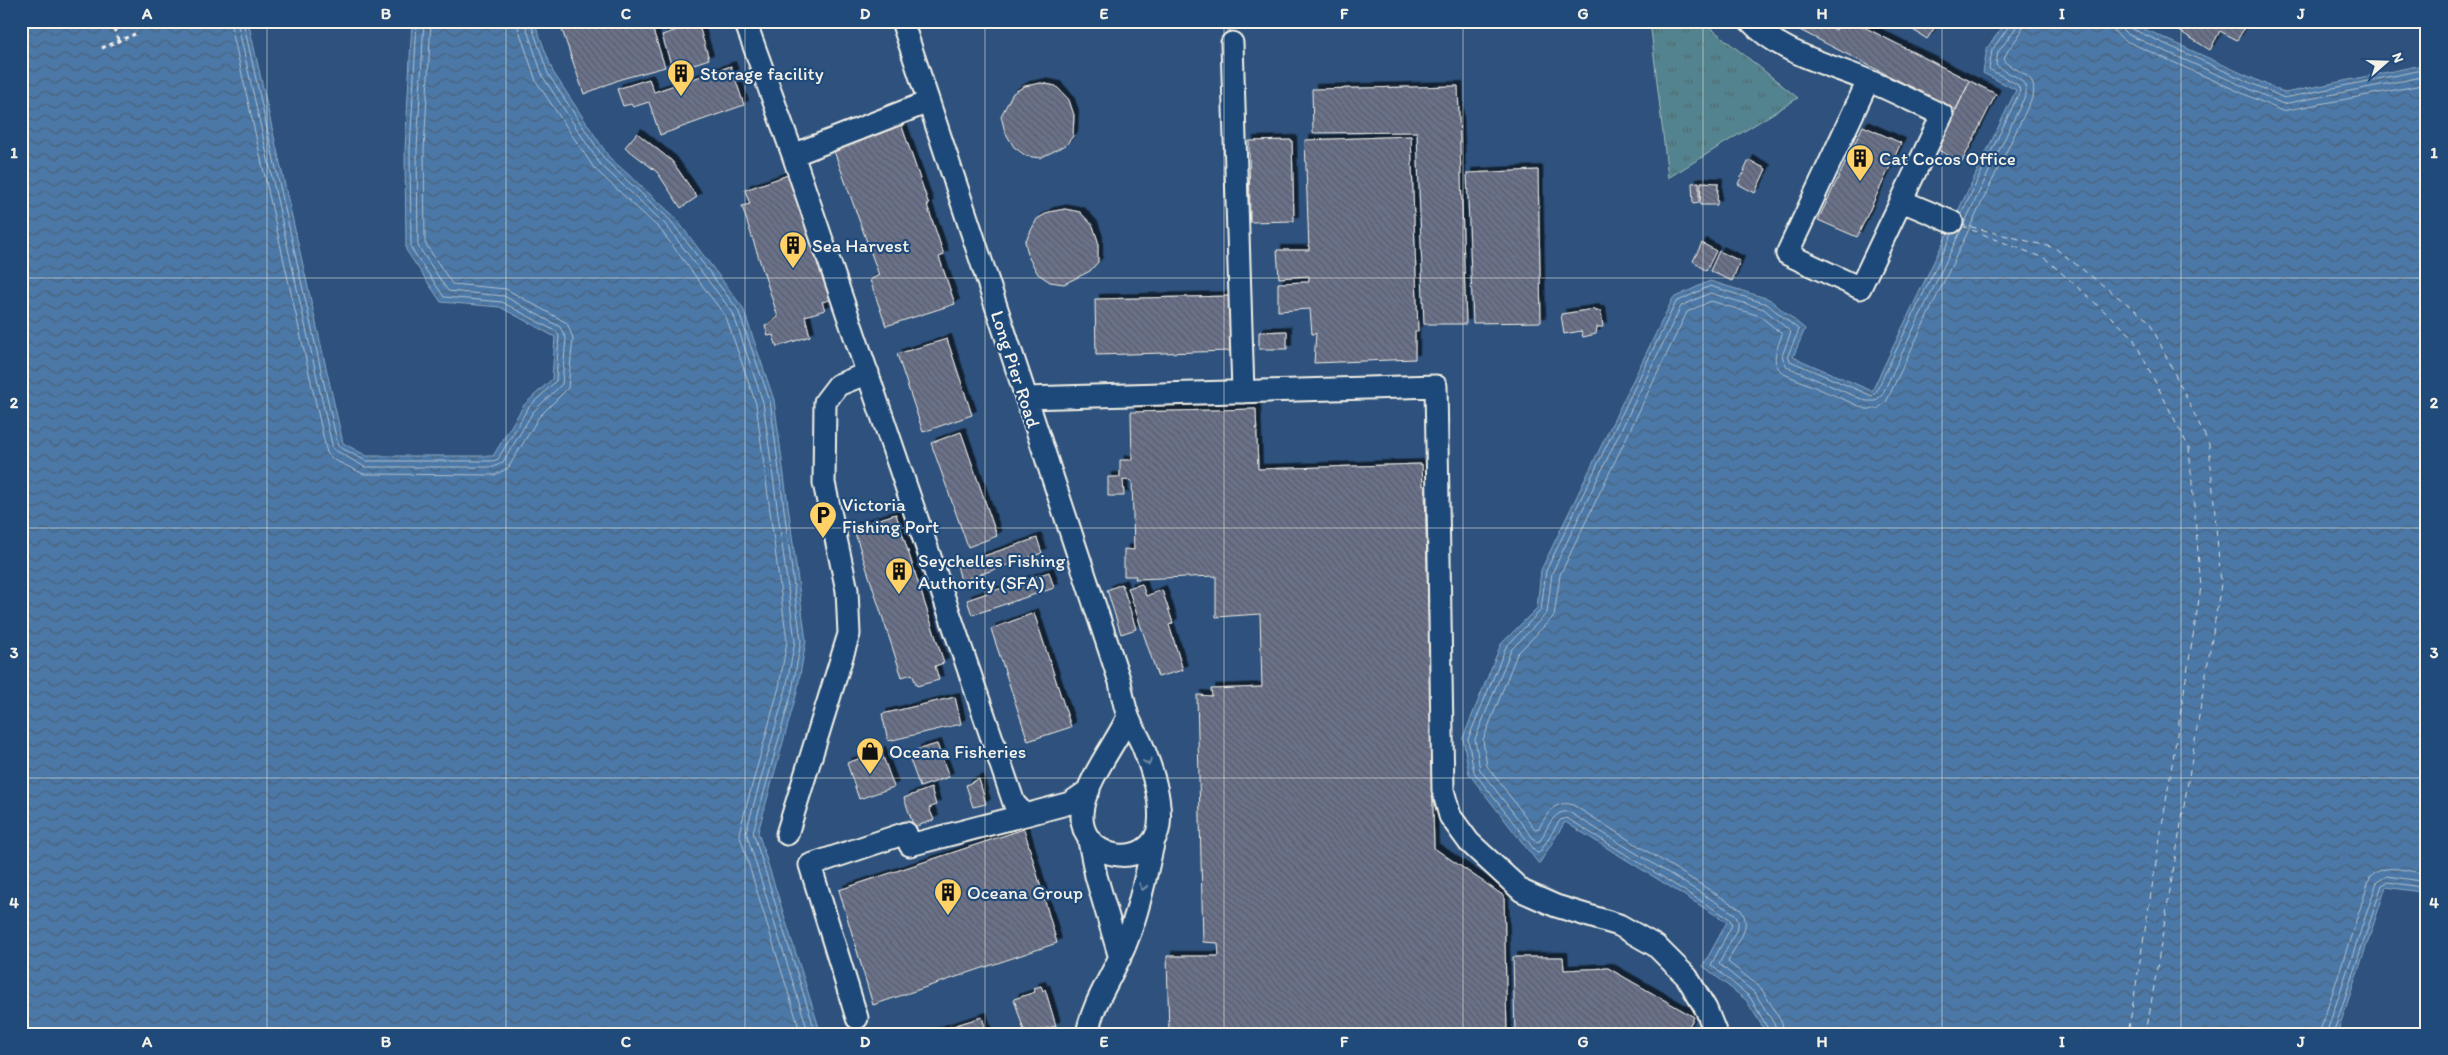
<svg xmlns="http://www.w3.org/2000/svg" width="2448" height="1055" font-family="Itim,sans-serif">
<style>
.grass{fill:url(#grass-tufts);stroke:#a4babb}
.water{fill:url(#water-waves);stroke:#8fa8c1}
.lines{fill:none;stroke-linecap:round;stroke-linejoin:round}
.shore{stroke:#b1c1ce;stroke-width:1}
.ferry{stroke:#dbdfde;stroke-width:1;stroke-dasharray:6 5;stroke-linecap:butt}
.building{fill:url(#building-back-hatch);stroke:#f4f1e8;filter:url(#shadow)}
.minor-casing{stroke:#f4f1e8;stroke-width:25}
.path{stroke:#f4f1e8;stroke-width:3;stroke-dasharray:4 4;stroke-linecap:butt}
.minor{stroke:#1f4a7a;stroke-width:21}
.oneway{stroke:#748da6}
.grid{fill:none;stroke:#f4f1e8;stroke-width:1;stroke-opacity:0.55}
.labels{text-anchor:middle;stroke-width:4.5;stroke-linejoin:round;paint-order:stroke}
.poi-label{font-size:19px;fill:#f4f1e8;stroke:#1f4a7a;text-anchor:start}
.street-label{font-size:19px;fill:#f4f1e8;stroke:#1f4a7a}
.neatline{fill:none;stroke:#f4f1e8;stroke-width:2}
.grid-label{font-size:16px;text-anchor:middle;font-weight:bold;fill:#f4f1e8}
</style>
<defs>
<pattern id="grass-tufts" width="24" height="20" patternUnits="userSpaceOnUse" patternTransform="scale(1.25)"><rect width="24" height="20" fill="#53838e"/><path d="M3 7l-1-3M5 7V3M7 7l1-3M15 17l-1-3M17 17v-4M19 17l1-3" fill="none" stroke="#4f6b71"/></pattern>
<pattern id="water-waves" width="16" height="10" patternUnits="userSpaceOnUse" patternTransform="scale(1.25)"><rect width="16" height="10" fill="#4c78a7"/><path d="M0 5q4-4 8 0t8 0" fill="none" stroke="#4b627b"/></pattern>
<pattern id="building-back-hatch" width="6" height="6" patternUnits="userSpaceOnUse" patternTransform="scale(1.25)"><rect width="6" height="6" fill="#6a728a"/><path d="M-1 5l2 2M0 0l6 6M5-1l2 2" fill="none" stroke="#5a5d68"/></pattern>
<filter id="shadow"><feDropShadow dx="4.5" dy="-4.5" stdDeviation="0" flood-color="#0009"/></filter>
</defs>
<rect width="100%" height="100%" fill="#2e527d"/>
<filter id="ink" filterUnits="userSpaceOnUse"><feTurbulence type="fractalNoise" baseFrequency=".02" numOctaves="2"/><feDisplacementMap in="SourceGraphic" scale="10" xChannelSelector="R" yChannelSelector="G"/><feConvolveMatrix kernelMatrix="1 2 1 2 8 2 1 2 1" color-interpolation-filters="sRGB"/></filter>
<g filter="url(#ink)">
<path class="grass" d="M1650,21H1702L1798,98L1668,178Z"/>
<path class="water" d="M21,21H248L343,443L367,456H493L524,405L552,379L555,337L500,307L441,302L406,250L405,150L412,21H534L553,72L609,157L674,216L743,308L774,400L806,641L797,692L758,832L821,1034H21Z
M2007,21H2127L2285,93L2427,64V893L2386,887L2337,1034H1767L1746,1000L1703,966L1727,922L1565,822L1539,864L1469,774L1463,738L1501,644L1537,608L1541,570L1673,298L1710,281L1769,299L1805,329L1793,357L1872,391L2016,90L1983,73L1987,48Z"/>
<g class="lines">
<path class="shore" d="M230,21L327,453L334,460L364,474L495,475L508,468L539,417L568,388L573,338L567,323L506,289L452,284L425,243L424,150L431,21
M237,21L333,449L365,467H494L503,462L533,412L562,384L566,338L560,327L504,296L448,291L418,246L417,150L424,21
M243,21L338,446L366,461H493L498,459L528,408L556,381L559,336L557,332L502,302L444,297L411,248L410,150L417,21
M516,21L536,81L594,168L660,229L726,317L756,404L787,641L779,687L739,833L801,1034
M524,21L543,77L600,164L665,224L733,313L763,402L795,641L786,689L746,832L809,1034
M530,21L548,74L605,160L670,220L738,310L770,401L801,641L792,691L753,832L816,1034
M2113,21L2115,32L2124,40L2282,111L2427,84
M2120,21L2122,29L2127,34L2283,104L2427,76
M2127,21L2130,28L2284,98L2427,69
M1961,215L2020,91L2018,85L1989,69L1992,50L2009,26L2010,21
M1963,226L2026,94C2028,76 2006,75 1996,65L1998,52L2015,29L2017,21
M1771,1034L1750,997L1711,965L1732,925L1730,919L1567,818L1560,820L1540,852L1537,853L1474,772L1468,739L1506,647L1541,610L1546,571L1676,302L1710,286L1767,304L1799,330L1788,355L1790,361L1872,396L1876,392L1952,234
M1777,1034L1776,1027L1755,993L1719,964L1738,927V921L1735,914L1569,812C1553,809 1547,830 1540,841L1536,842L1480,770L1475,739L1511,650L1547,613L1552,573L1681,306L1710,293L1764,309L1791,332L1782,356L1787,367L1866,401H1875L1882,395L1962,228
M1784,1034L1782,1023L1761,988L1728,962C1734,944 1755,928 1740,909L1573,805C1554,799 1547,815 1539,828L1535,829L1487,766L1483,740L1517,654L1554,616L1560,575L1687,312L1711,301L1760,316L1782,334C1778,349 1768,361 1784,374L1866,409H1877L1886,402L2033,96C2038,73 2016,73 2004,61C2006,46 2023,38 2024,21
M2319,1034L2370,878C2383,861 2409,872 2427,874
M2326,1034L2377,882L2387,876L2427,882
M2333,1034L2382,885L2388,882L2427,888"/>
<path class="ferry" d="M1960,224L2055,248L2149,321L2209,444L2221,584L2146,1034
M1962,226L2046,259L2132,336L2189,448L2201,587L2128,1034"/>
</g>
<path class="building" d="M559,21H650L665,67L621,79L584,94Z
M1782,21H1820L1836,30L1841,21H1852L1970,81L1956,110Z
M1899,21H1939L1927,39Z
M2170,21H2249L2237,40L2220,31L2210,50L2168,24Z
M698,23L709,59L673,71L662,35Z
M731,66L744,105L660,135L649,102L633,107L631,104L623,106L617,89L649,79L654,92Z
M1970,81L1996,94L1962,162L1936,149Z
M1041,83L1056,86L1069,100L1074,115L1073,136L1066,145L1040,158L1026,156L1014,147L1005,132L1001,116L1013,93L1025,86Z
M1458,86L1466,324H1424L1417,132L1313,133L1312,89Z
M901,124L929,205H927L944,255L939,257L955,304L886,326L870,280L879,275L833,148Z
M1863,126L1901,143L1857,237L1818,220Z
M637,133L672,161L697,197L681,208L657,172L625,147Z
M1411,136L1418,331H1415V359L1314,363L1316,333L1312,334L1310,309L1278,311V283L1309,282V276L1279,278L1277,250H1309L1305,140Z
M1292,140L1294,221L1250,222L1249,141Z
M1749,160L1766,169L1755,193L1738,184Z
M1538,170L1541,322L1473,323L1467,173Z
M791,174L833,299L822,302L825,310L805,316L810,336L777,347L773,335L768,336L765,326L778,317L742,206L750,204L745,190Z
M1699,182V203L1693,204L1692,183Z
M1701,182L1718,183L1717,205H1700Z
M1065,209L1080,212L1093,226L1098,241V262L1090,271L1064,284L1050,282L1038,274L1029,258L1025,242L1037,219L1049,212Z
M1702,243L1716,251L1706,271L1693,261Z
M1719,251L1740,261L1732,281L1710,271Z
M1231,296L1230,351L1096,355L1095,299Z
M1595,309V311H1601L1603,327H1597L1596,334L1583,337L1581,331L1564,334L1561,314Z
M1287,331V349H1259V332Z
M947,339L972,415L923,432L897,354Z
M1256,409L1258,469L1422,464L1423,486H1425L1434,848L1504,896L1507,1034H1169L1167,956H1219L1218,943L1203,942L1197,695L1212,696L1211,689L1262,687L1260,614L1216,617V576L1135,579L1136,576H1124V549L1134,550L1132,481L1123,480L1124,496H1108V477H1120V460H1132L1131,412Z
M961,432L997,536L968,547L931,443Z
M896,514L944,663L935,666L939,680L917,686L912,674L902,677L853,527Z
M1037,538L1042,553L961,581L957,565Z
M1049,572L1054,588L972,615L967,600Z
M1122,584L1136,629L1121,634L1107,590Z
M1142,584L1146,596L1162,590L1173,623L1169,625L1183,670L1158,677L1128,588Z
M1034,613L1071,727L1028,741L991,629Z
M955,697L961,724L888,741L882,714Z
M937,744L949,777L920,787L910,760L918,757L916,750Z
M881,751L894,787L859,799L847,763Z
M979,779L986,804L973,807L966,785Z
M931,788L936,805L929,808L934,820L914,827L904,798Z
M1024,829L1057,943L873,1005L839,890Z
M1513,957H1563L1564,970L1608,968L1694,1017L1685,1034H1515Z
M1041,986L1043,991L1045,989L1056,1026L1025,1034L1014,999L1035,992L1034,988Z
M982,1017L987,1034H927Z"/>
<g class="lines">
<g class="minor-casing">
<path id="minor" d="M745,21L793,155
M902,21L1120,682C1122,693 1124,705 1128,716C1131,726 1139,736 1143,747C1152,770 1162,799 1159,825C1153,873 1072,862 1083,806C1089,777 1115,744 1128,717
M1750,21C1781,54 1829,64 1869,81C1894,91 1918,104 1942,115L1860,288L1787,254L1868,81
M1232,43L1243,392
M928,102L793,155L1014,803L1025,815L1070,803L1089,790
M1902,201L1952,222
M1026,398L1436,386L1443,790L1450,816L1469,842L1522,891L1556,906L1619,925L1656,946L1687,977L1706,1009L1716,1034
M787,834L849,634L847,590L824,483L825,402L838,385L868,373
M1089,841L1096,876L1120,958
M857,1018L810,865L906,833L910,845L1025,815
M1087,1034C1093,1001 1114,974 1126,943C1139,910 1146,874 1154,840"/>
</g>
<path class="path" d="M111,21L119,41
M102,48L135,34"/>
<use href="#minor" class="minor"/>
</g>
<defs><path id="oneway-chevron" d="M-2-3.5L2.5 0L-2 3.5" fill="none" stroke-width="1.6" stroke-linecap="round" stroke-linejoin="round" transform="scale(1.25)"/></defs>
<g class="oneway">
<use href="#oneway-chevron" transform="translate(1148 762) rotate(72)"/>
<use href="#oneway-chevron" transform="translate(1143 887) rotate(104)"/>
</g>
</g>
<path class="grid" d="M267,21V1034M506,21V1034M745,21V1034M985,21V1034M1224,21V1034M1463,21V1034M1703,21V1034M1942,21V1034M2181,21V1034M21,278H2427M21,528H2427M21,778H2427"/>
<defs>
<g id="building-pin" transform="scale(1.4375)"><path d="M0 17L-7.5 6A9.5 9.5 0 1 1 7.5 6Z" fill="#ffd166" stroke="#1f4a7a"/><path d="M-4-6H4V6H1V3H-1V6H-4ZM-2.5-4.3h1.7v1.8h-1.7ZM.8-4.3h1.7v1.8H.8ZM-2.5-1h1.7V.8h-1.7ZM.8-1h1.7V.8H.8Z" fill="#111"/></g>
<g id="parking-pin" transform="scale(1.4375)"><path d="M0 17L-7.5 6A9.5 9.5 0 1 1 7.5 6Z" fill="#ffd166" stroke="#1f4a7a"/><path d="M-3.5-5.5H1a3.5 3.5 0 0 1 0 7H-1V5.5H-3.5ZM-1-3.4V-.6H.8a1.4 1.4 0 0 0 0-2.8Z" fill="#111"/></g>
<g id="shop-pin" transform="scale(1.4375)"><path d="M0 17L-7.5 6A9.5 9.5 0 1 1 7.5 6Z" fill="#ffd166" stroke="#1f4a7a"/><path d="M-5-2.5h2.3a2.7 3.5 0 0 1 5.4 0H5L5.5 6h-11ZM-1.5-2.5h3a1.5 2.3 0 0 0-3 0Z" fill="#111"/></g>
</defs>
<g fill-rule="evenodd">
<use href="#building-pin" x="681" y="73"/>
<use href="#building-pin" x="1860" y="158"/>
<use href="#building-pin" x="793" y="245"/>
<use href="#parking-pin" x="823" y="515"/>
<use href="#building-pin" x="899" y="571"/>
<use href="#shop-pin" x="870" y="751"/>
<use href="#building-pin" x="948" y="892"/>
</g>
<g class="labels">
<g class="poi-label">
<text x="700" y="80">Storage facility</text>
<text x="1879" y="165">Cat Cocos Office</text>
<text x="812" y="252">Sea Harvest</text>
<text x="842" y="511">Victoria<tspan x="842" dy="22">Fishing Port</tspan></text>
<text x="918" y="567">Seychelles Fishing<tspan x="918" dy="22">Authority (SFA)</tspan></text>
<text x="889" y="758">Oceana Fisheries</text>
<text x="967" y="899">Oceana Group</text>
</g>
<g class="street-label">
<text transform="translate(1016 369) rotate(72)" y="7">Long Pier Road</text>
</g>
</g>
<rect width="2448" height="1055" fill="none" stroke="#1f4a7a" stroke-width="55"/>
<g transform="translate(2386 62) rotate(70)" stroke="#1f4a7a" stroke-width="4" paint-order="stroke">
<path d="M0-4L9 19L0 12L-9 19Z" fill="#f4f1e8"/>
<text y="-8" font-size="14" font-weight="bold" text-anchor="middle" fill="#f4f1e8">N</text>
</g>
<rect x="28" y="28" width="2392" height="1000" class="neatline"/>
<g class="grid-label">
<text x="147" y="19">A</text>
<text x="386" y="19">B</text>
<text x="626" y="19">C</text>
<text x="865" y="19">D</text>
<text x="1104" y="19">E</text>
<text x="1344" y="19">F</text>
<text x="1583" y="19">G</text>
<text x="1822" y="19">H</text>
<text x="2062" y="19">I</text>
<text x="2301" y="19">J</text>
<text x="14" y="158">1</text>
<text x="2434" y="158">1</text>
<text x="14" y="408">2</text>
<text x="2434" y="408">2</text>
<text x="14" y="658">3</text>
<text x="2434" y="658">3</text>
<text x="14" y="908">4</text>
<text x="2434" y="908">4</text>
<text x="147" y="1047">A</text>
<text x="386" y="1047">B</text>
<text x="626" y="1047">C</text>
<text x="865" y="1047">D</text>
<text x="1104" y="1047">E</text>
<text x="1344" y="1047">F</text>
<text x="1583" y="1047">G</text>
<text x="1822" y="1047">H</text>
<text x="2062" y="1047">I</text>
<text x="2301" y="1047">J</text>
</g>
</svg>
